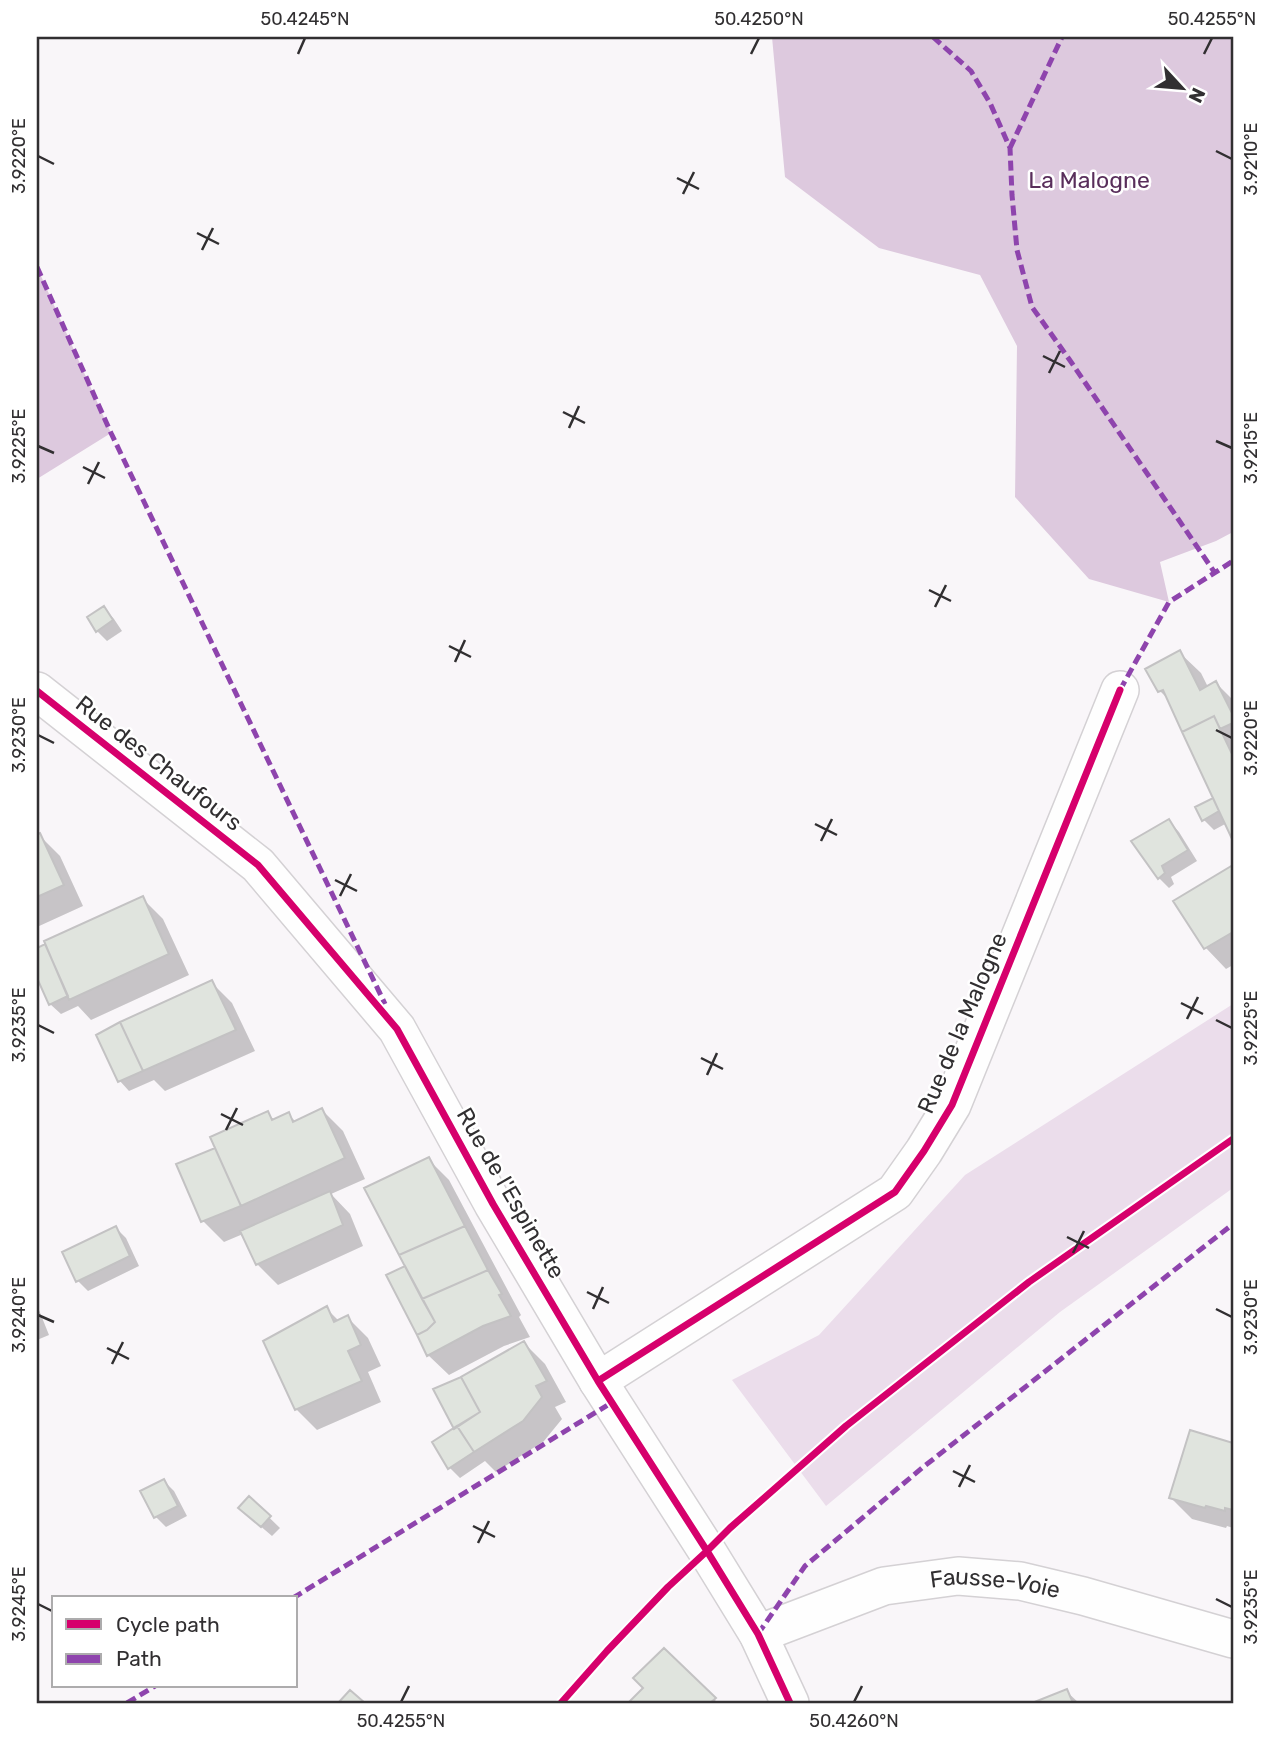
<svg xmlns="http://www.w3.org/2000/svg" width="1270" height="1740" font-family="Rubik,sans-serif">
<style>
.green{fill:#ebddeb}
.forest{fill:#ddc9de}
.shadow{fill:#0003}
.building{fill:#e0e4de;stroke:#c3c2c3;stroke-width:2}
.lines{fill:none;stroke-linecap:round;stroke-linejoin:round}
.street-casing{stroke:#d4d1d4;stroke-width:40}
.street{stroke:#fefefe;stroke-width:37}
.quiet{stroke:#8e44ad;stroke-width:5;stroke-dasharray:10 5;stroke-linecap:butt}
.cycleway-casing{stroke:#fff;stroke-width:11}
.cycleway{stroke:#d6006c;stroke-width:7}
.ticks{fill:none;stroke:#312f31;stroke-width:2.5}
.labels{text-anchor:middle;stroke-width:5;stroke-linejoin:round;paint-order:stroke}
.park-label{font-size:23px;fill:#592e5b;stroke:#fff}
.street-label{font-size:23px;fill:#312f31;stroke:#fff}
.neatline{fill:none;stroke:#312f31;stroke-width:2.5}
.ticks-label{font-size:18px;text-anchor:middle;fill:#312f31}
</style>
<rect width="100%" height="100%" fill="#f9f6f9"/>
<path class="green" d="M1233,1004V1188L1060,1312L826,1506L732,1380L819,1335L965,1175Z"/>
<path class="forest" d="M772,37H1233V532L1216,541L1160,562L1169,602L1089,579L1015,497L1017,346L980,275L879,248L785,177Z
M37,267L111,433L37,479Z"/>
<path class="shadow" d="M104,608L114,619L122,631L107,641L97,631Z
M1180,653L1201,673L1208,687L1216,683L1233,700V837L1227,823L1214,830L1204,820L1218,805L1170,701L1160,691Z
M1169,821L1179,832L1197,861L1171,877L1174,884L1169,888L1159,878Z
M39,835L60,856L83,906L37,927V836Z
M1233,867V965L1226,969L1206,948L1176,902Z
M142,898L163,919L189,975L91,1020L78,1006L61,1014L50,1004L37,974V950Z
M211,982L232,1003L255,1051L165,1091L154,1080L129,1091L119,1080Z
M322,1110L343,1131L365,1179L331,1194L350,1214L363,1246L278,1285L257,1264L243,1234L224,1242L203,1221L178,1165L217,1148L268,1114L275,1121L288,1114L296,1122Z
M428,1159L449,1180L521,1315L519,1317L530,1337L504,1346L449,1375L428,1355Z
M116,1228L126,1238L139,1266L88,1291L78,1281Z
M37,1305L49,1335L37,1340Z
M326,1308L339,1321L347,1317L368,1338L381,1366L368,1372L381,1402L317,1430L296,1409Z
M524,1343L545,1364L566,1402L555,1407L562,1419L544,1441L496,1472L485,1461L460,1478L450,1468L463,1378Z
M1233,1442V1528L1227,1526L1226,1528L1192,1519L1171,1498L1233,1444Z
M164,1481L174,1491L187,1516L166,1527L156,1517Z
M249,1498L280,1528L272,1536L251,1518Z
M664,1650L718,1703H631L646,1688Z
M1066,1691L1079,1703H1036Z"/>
<path class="building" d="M104,606L113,620L96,632L87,617Z
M1180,650L1200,690L1216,681L1233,715V723L1220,729L1214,716L1182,732L1163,690L1158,692L1145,669Z
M1214,716L1233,756V841L1182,732Z
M1213,798L1219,811L1202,821L1195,807Z
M1169,819L1188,850L1162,866L1165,873L1158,879L1131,841Z
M40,833L64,885L37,897V834Z
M1233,865V932L1204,949L1173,901Z
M143,896L169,954L69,1000L44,941Z
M45,944L68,996L49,1005L37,978V948Z
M212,980L236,1030L143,1071L120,1022Z
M120,1022L143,1071L118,1082L96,1035Z
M322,1108L345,1158L241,1206L210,1137L268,1111L272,1120L289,1112L293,1122Z
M215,1148L241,1206L201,1222L176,1164Z
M429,1157L465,1226L399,1255L364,1188Z
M330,1191L343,1225L256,1265L240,1231Z
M116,1226L130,1256L76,1282L62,1252Z
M465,1226L488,1270L422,1299L399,1255Z
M405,1266L435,1322L427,1330L417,1335L386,1275Z
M488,1270L502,1294L499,1295L511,1316L483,1326L427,1356L417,1335L427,1330L435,1322L422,1299Z
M327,1306L334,1322L348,1315L361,1345L348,1351L362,1381L295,1410L263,1341Z
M524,1341L547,1381L536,1386L542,1397L523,1421L474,1452L457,1426L480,1412L461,1377Z
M461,1377L480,1412L454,1429L433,1389Z
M457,1426L474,1452L448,1469L432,1442Z
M1190,1430L1233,1443V1510L1225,1508V1511L1206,1506L1205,1508L1169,1498Z
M164,1479L178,1506L154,1518L140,1491Z
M249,1496L271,1516L261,1527L238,1508Z
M664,1648L716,1698L710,1703H628L643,1688L633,1678Z
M1067,1689L1073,1703H1032Z
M350,1690L365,1703H338Z"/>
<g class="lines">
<g class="street-casing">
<g id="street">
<path d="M37,691L258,865L397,1029L493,1204L598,1381L707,1551L758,1634L790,1703"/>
<path d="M598,1381L895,1192L924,1151L952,1105L1120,690"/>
<path id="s1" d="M758,1634L884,1586L958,1576L1020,1581L1083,1596L1233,1639"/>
</g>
</g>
<use href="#street" class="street"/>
<path class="quiet" d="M933,37L971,71L990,103L1010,148L1012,195L1017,250L1032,307L1069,359L1215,573
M1010,148L1062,37
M37,267L111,433L385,1004
M1120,690L1169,602L1233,561
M293,1598L611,1403
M758,1634L805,1566L922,1468L1233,1224
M127,1703L155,1686"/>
<g class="cycleway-casing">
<path id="cycleway" d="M37,691L258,865L397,1029L493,1204L598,1381L707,1551L758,1634L790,1703
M598,1381L895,1192L924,1151L952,1105L1120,690
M561,1703L607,1651L668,1587L707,1551L730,1528L846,1426L1029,1282L1233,1139"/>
</g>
<use href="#cycleway" class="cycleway"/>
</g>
<path class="ticks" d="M298,54L305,38M751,54L759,38M1204,54L1212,38M1216,151L1232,159M38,156L54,164M677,178L699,189M683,194L694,172M197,233L219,244M202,250L213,228M1043,356L1065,367M1049,373L1060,351M563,412L585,423M569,428L579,406M1216,441L1232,448M38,446L54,453M83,467L105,478M88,484L99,462M929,590L951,601M935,607L946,585M449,646L471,657M455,662L465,640M1216,730L1232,738M38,735L54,743M815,824L837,835M821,841L832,819M335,880L357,891M340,896L351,874M1181,1003L1203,1014M1187,1019L1198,997M1216,1020L1232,1028M38,1025L54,1033M701,1058L723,1069M707,1075L717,1053M221,1114L243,1125M226,1130L237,1108M1067,1237L1089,1248M1073,1253L1084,1231M587,1292L609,1303M593,1309L603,1287M1216,1309L1232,1317M38,1315L54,1322M107,1348L129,1359M112,1364L123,1342M953,1471L975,1482M959,1487L970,1465M473,1526L495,1537M478,1543L489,1521M1216,1599L1232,1607M38,1604L54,1612M401,1702L409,1686M854,1702L862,1686"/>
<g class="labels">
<g class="park-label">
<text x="1089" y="188">La Malogne</text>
</g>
<g class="street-label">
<text transform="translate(159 763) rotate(38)" y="8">Rue des Chaufours</text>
<text transform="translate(962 1023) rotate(-67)" y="8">Rue de la Malogne</text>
<text transform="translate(511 1193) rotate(60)" y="8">Rue de l'Espinette</text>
<text dy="8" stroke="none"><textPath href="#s1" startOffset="247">Fausse-Voie</textPath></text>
</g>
</g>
<rect width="1270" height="1740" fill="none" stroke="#ffffff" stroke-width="77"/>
<rect x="52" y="1596" width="245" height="91" fill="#ffffff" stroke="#adacad" stroke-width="2"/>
<rect x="66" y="1619" width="35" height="10" fill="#d6006c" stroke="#adacad" stroke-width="2"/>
<text x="116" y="1632" font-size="21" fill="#312f31">Cycle path</text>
<rect x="66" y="1654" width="35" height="10" fill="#8e44ad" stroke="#adacad" stroke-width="2"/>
<text x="116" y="1666" font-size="21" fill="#312f31">Path</text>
<g transform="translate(1182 88) rotate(116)" stroke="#ffffff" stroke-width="5" paint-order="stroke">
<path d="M0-5L12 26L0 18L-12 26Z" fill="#312f31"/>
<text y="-10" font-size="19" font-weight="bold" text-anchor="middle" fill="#312f31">N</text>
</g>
<rect x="38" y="38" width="1194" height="1664" class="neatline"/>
<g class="ticks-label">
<text x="305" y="25">50.4245°N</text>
<text x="759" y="25">50.4250°N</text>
<text x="1212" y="25">50.4255°N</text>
<text transform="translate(19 156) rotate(-90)" y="6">3.9220°E</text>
<text transform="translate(1251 159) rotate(-90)" y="6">3.9210°E</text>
<text transform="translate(19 446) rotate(-90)" y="6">3.9225°E</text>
<text transform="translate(1251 448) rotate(-90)" y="6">3.9215°E</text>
<text transform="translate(19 735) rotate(-90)" y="6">3.9230°E</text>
<text transform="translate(1251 738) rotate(-90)" y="6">3.9220°E</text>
<text transform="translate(19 1025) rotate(-90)" y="6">3.9235°E</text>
<text transform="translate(1251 1028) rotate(-90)" y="6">3.9225°E</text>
<text transform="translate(19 1315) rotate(-90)" y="6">3.9240°E</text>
<text transform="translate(1251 1317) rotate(-90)" y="6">3.9230°E</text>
<text transform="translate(19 1604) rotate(-90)" y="6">3.9245°E</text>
<text transform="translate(1251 1607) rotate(-90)" y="6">3.9235°E</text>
<text x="401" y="1727">50.4255°N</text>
<text x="854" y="1727">50.4260°N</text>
</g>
</svg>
